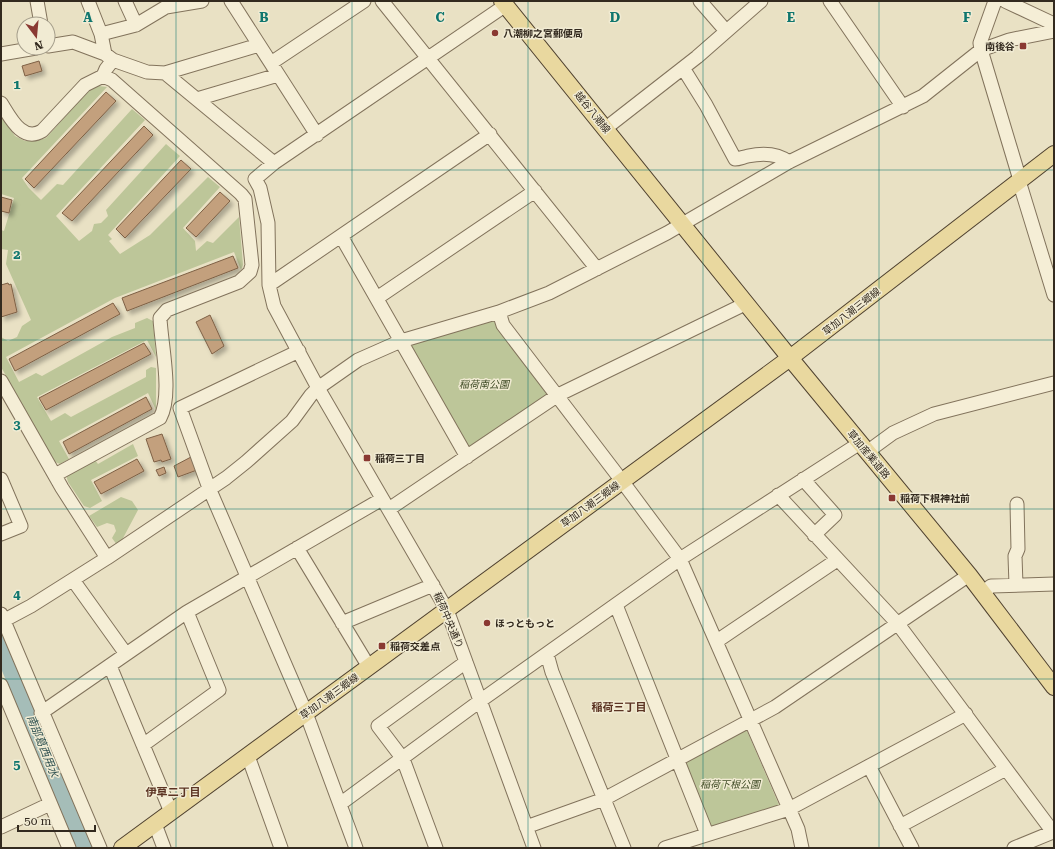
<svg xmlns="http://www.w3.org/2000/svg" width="1055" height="849" font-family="'Roboto Serif','Noto Sans JP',serif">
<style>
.green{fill:#bdc699}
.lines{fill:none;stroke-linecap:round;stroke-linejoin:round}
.river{stroke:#a5bdb8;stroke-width:18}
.building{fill:#c3a07d;stroke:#7e6045;filter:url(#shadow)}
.minor-casing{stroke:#82735c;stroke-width:15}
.major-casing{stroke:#504230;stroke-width:18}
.minor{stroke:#f5eed6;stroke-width:13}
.major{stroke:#e9d89f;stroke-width:16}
.grid{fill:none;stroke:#0f766e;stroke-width:1;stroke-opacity:0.55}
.poi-dot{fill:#8a3932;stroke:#f1ebd3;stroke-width:1.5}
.labels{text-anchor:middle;stroke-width:3;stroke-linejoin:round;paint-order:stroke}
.poi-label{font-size:10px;font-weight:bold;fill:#332a1f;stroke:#f1ebd3;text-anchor:start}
.street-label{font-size:10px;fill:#332a1f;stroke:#f1ebd3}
.park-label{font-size:10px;font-style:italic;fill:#414d27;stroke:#f1ebd3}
.neighbourhood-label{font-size:11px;font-weight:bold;fill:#5b3323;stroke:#f1ebd3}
.water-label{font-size:11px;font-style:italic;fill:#2f5151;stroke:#f1ebd3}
.grid-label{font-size:13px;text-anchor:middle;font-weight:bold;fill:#0f766e;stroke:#f1ebd3;stroke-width:3;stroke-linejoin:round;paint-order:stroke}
</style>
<defs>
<filter id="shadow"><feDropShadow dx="3.5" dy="3.5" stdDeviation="2" flood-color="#0004"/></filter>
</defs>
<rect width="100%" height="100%" fill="#e9e1c4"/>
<path class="green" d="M99,86L107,87L22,178L28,187L41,200L57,184L63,185L132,109L145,120L56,216L79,241L92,231L94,224L101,223L108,216L106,210L166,144L180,156L108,235L112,239L109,241L120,254L150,235L208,177L220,187L183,228L195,241L196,251L207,241L213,243L239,217L243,265L241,270L234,252L115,298L6,357L19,382L36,373L42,376L112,337L135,328V323L147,318L153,321L156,357L147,340L37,397L51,421L65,413L71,417L146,377V370L151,367L156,368V410L148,393L59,441L69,459L60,464L55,462L1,367V337L8,341L17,337L22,326L31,320L6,264L8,250L1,249V230L4,231L14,198L1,194V116L15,136L25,141H35L46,138L91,88Z
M493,320L547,391L545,398L473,447L467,446L410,348L412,344Z
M133,444L138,456L91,480L102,501L90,508L84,506L68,482L66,475L95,460L98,464Z
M121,497L132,501L138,510L122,540L117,545L112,538L116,531L114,525L107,523L97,527L89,516Z
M742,730L747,731L779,805L778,808L713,828L708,826L684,766L686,761Z"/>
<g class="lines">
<path class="river" d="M1,645L85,848"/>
</g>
<path class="building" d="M39,61L42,71L25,76L22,66Z
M106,92L116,101L34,188L25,179Z
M144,126L153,135L72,221L62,213Z
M181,160L191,169L125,238L116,229Z
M220,192L230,201L196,237L186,228Z
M1,197L12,200L9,213L1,211Z
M233,256L238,268L127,311L122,298Z
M8,283L9,285L11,284L17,312L1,317V285Z
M113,303L120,314L15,371L9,359Z
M210,315L224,346L212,354L196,322Z
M144,343L151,354L46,410L39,398Z
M146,397L152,409L69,454L63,442Z
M162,434L171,459L162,462L161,460L154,462L146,439Z
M191,457L197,470L178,477L174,466Z
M137,459L144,471L101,494L94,482Z
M164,467L166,473L159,476L156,470Z"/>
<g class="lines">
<g class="minor-casing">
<path id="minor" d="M37,1L41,24
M88,1L101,34L105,54
M125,1L136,25L166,7L202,1
M231,1L317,135
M382,1L597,269
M700,1L726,31
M830,1L903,107
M995,1L980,43L981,50L1020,180
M1005,1L1054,24
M506,5L274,163L255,179L260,188L268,223L269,285L274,306L318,388L447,610L534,848
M101,34L136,25
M48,46L73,42L105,54L113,60L106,69L103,76
M1,54L36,48
M113,60L147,72L165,73L259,45
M271,63L364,1
M683,68L706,105L735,159C739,159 743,157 748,156C762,153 777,153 789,162
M165,73L274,163
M197,99L278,75
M1,103C10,117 22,143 42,131L85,85L103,76L112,80L241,194L245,199L252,265L250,272L239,282L167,310L160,318C161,344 173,395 160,418L55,475
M606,128L697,57L761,1
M1019,181L1054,295
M341,236L467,457
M269,285L490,134
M377,298L535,191
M499,312L503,325L622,481L680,559L798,829L802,848
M299,351L180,408L209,488L306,713L356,848
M1,381L62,488L107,558
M867,452L893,433L934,414L1054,383
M1,479L21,526L1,534
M803,479L835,515L814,535
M778,495L898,624L1053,832L1014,848
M389,509L558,395L747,303
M297,548L369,667
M73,580L126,654
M1016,585L1015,556L1018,549L1017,504
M983,593L991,586L1054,584
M616,605L707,834
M1,614L100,848
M1,622L31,606L107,558L226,478L246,462L292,421L311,395L318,388L358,360L401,341L499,312L549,293L667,233L789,162L923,96L981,50L1009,40L1054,31
M342,623L433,585
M717,641L837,560
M547,654L552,672L624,848
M110,666L171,812
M1,685L69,848
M41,713L187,612L382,499
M143,745L219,690L187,612
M248,756L281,848
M869,766L912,848
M340,804L480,701L680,559L860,443
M155,824L164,848
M900,826L1006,769
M1,827L50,804
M526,827L604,799L775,707L969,575
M436,848L403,759L378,726L466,662
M665,848L789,809L966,714"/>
</g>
<g class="major-casing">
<path id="major" d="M502,1L790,358L969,575L1054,687
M122,848L790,358L1054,154"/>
</g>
<use href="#minor" class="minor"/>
<use href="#major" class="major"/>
</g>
<path class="grid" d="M176,1V848M352,1V848M528,1V848M703,1V848M879,1V848M1,170H1054M1,340H1054M1,509H1054M1,679H1054"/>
<g class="poi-dot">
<circle cx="495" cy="33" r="4"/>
<rect x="1019" y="42" width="8" height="8" rx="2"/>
<rect x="363" y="454" width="8" height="8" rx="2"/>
<rect x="888" y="494" width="8" height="8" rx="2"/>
<circle cx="487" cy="623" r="4"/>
<rect x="378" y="642" width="8" height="8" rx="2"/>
</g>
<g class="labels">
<g class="poi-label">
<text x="503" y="37">八潮柳之宮郵便局</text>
<text x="1015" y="50" text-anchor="end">南後谷</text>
<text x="375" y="462">稲荷三丁目</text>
<text x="900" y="502">稲荷下根神社前</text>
<text x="495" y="627">ほっともっと</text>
<text x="390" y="650">稲荷交差点</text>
</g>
<g class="street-label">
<text transform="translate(593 112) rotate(51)" y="4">越谷八潮線</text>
<text transform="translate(851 311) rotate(-38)" y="4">草加八潮三郷線</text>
<text transform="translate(869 454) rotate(50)" y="4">草加産業道路</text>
<text transform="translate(590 504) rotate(-36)" y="4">草加八潮三郷線</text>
<text transform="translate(449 620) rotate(67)" y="4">稲荷中央通り</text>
<text transform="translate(329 696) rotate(-36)" y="4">草加八潮三郷線</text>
</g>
<g class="park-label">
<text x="484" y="388">稲荷南公園</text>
<text x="730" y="788">稲荷下根公園</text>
</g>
<g class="neighbourhood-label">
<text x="619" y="711">稲荷三丁目</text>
<text x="173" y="796">伊草二丁目</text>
</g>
<g class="water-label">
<text transform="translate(43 746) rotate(68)" y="4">南部葛西用水</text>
</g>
</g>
<g class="grid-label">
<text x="88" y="22">A</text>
<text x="264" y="22">B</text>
<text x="440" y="22">C</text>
<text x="615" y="22">D</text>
<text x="791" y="22">E</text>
<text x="967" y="22">F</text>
<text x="17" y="89">1</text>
<text x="17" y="259">2</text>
<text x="17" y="429">3</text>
<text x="17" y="599">4</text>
<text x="17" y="769">5</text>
</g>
<rect width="1055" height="849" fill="none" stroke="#332a1f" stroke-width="4"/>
<g transform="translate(36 36) rotate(164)"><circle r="19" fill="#f1ebd3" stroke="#a59e8b"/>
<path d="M0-3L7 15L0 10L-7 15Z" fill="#8a3932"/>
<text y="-6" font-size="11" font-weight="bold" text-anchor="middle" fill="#332a1f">N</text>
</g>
<path d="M18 825v6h77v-6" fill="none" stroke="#332a1f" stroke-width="2"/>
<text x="24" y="825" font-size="12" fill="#332a1f" stroke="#f1ebd3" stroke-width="3" paint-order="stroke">50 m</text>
</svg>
